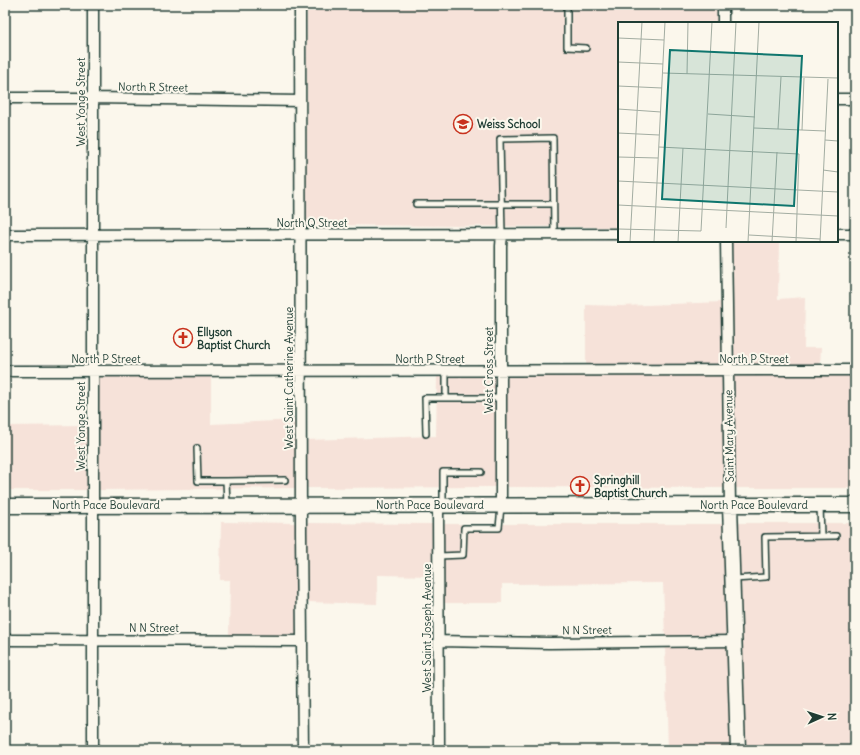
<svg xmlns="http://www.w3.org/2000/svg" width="860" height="755" font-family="Delius,sans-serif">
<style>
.built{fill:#f6e2d9}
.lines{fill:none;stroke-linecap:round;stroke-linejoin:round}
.lane-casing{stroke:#1f3d34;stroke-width:8}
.street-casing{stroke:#1f3d34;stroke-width:13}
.secondary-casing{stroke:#1f3d34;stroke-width:17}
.lane{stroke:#fbf7ec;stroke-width:5}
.street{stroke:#fbf7ec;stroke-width:10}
.secondary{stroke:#fbf7ec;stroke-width:14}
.labels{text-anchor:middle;stroke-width:4;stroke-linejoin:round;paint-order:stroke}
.street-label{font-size:11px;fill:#1f3d34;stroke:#fbf7ec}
.poi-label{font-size:11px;font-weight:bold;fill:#1f3d34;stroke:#fbf7ec;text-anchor:start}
.inset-road{fill:none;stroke:#a3ada2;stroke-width:1}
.view{fill:#0f766e;fill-opacity:0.15;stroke:#0f766e;stroke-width:2}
.inset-edge{fill:none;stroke:#1f3d34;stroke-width:2}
</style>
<rect width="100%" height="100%" fill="#fbf7ec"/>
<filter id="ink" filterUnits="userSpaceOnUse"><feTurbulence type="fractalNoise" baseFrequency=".025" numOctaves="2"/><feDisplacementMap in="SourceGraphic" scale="8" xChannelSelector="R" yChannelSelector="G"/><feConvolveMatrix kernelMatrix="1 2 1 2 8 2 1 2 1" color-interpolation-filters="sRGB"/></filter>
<g filter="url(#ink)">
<path class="built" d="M307,5H717V23H619V227L307,225Z
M731,241H779L778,299L805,297L804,348H821L820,366L733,367Z
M722,302L723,367H586V305L622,306Z
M98,375H211V424L297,420L296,488L99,490Z
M496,375V487L306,488V440L436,436L437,376Z
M506,375H723L725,488L506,487Z
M733,375H855V488H735Z
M88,425L89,490H5V426Z
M221,522L296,523L298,637L229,636L230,580H220Z
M306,523L433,524L434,576L378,575L377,604L307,602Z
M736,523H855V750H743Z
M443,524H726L730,637H665L663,583L502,584V603H444Z
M731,645L733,750H668L665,646Z"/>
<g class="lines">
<g class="lane-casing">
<path id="lane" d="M567,5V47L586,48
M416,204H552
M502,234L500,139L553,138L554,234
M446,371V398
M426,434L425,398H501
M197,448L198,481H226
M227,504L226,481L285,480
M443,505V472H481
M820,506L821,536
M439,556L463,555L464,528H499L501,506
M734,579L766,577L765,537L836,536"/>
</g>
<g class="street-casing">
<path id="street" d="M300,5L301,533L303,750
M723,5V23
M5,98H93L300,101
M837,99H855
M837,234H855
M5,235L619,234
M726,241L730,505
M5,371L855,370
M438,505L439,750
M501,505V246L502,234
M5,640L302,641
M439,641L549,643L736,641
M93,750V5"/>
</g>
<g class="secondary-casing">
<path id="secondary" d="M730,505L738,750
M5,506L855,505"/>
</g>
<use href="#lane" class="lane"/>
<use href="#street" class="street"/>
<use href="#secondary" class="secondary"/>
</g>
</g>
<defs>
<g id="school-ring" transform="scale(1)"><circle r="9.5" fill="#fbf7ec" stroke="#c8321e" stroke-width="1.5"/><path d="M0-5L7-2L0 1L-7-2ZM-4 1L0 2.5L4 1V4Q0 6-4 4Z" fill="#c8321e"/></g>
<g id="church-ring" transform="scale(1)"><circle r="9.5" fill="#fbf7ec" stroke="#c8321e" stroke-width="1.5"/><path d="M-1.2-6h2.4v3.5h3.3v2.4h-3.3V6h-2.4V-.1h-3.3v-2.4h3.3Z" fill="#c8321e"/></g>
</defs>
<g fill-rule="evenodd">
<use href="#school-ring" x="463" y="124"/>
<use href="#church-ring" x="183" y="338"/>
<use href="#church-ring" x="580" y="486"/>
</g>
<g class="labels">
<g class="street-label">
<text transform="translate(153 87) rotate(1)" y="4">North R Street</text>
<text transform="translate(81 102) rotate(-90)" y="4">West Yonge Street</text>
<text x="312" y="227">North Q Street</text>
<text x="106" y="363">North P Street</text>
<text x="430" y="363">North P Street</text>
<text x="754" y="363">North P Street</text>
<text transform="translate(489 370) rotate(-90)" y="4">West Cross Street</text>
<text transform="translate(289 378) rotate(-90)" y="4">West Saint Catherine Avenue</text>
<text transform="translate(81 426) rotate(-90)" y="4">West Yonge Street</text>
<text transform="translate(729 436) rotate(-91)" y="4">Saint Mary Avenue</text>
<text x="106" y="509">North Pace Boulevard</text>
<text x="430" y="509">North Pace Boulevard</text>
<text x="754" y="509">North Pace Boulevard</text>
<text x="154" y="632">N N Street</text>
<text transform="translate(427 628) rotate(-90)" y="4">West Saint Joseph Avenue</text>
<text transform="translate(587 630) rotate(-1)" y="4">N N Street</text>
</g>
<g class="poi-label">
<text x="477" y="128">Weiss School</text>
<text x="197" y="336">Ellyson<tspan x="197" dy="13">Baptist Church</tspan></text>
<text x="594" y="484">Springhill<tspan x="594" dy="13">Baptist Church</tspan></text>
</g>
</g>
<g transform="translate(618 22)">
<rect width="220" height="220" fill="#fbf7ec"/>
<path class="inset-road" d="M0,16L46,18M0,40L45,42M45,51L220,56M69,52L70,0M0,64L44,66M0,87L43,90M90,92L137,95M136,106L207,109M160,107L163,55M184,108L186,56M0,111L41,113M207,118L220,119M41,125L181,132L178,220M0,135L40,136M205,148L220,150M0,159L220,170M0,183L220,194M108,206L118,0M0,207L83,209L94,0M131,213L202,217M12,220L24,0M36,220L47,0M60,220L65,126M130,220L141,0M154,220L159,130M202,220L210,57"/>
<path class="view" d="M52,28L184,34L176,184L44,177Z"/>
<rect width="220" height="220" class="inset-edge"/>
</g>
<rect width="860" height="755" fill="none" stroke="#fbf7ec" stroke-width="20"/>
<rect x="10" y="10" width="840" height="735" fill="none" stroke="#1f3d34" stroke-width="1.5" filter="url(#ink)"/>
<g transform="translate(822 717) rotate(87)" stroke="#fbf7ec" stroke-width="3" paint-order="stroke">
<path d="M0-3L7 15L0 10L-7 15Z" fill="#1f3d34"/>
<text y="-6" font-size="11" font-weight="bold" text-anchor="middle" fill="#1f3d34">N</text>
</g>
</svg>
